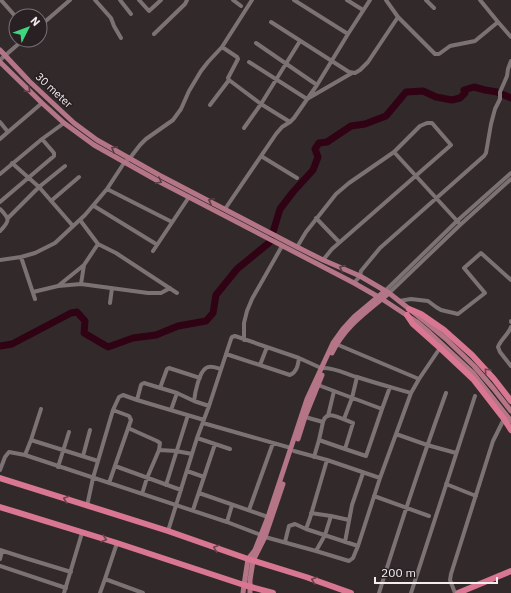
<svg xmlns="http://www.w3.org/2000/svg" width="511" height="593" font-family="'IBM Plex Sans',sans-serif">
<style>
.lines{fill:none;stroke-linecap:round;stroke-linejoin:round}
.river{stroke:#300314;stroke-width:7}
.minor{stroke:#7c7274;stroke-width:4}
.major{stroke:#b47586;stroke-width:5}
.highway{stroke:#d97792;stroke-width:6}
.oneway{stroke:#593e45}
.oneway2{stroke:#6f434f}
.labels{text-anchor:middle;stroke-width:3.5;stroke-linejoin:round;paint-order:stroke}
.street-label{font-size:11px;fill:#f3edee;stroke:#282022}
</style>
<rect width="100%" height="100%" fill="#32292b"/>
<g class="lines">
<path class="river" d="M0,346L12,344L71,313L77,312L85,321L84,333L108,347L133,338L156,335L178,326L206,321L213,313L216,295L237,269L270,242L280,209L293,192L313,170L318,157L315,149L319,143L327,142L351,126L365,124L386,116L406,92L423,91L436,97L452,100L460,98L465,93L464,90L474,87L485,90L497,92L511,98"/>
<path class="minor" d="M1,0L16,17
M95,0L111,18L114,26L121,38
M120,0L131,14
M139,0L149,11L161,0
M233,0L241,6
M294,0L348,34
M347,0L363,10
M386,0L398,17L435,54H439L450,46L475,41L498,22L511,37
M426,0L434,8
M480,0L498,22
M271,22L349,72L355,73L360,70L368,62L398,17
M40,26L70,0
M154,34L185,4L187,0
M256,43L317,85
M222,47L237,57L238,59L228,78L229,80L261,104L290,122
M0,60L23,40
M249,62L307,99L352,73
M210,105L229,80
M0,122L8,132
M244,128L261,104L300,41
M0,139L8,132L42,103
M394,152L459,223
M261,156L297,178
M12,163L39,187L73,226
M0,174L42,139L64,123
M107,189L172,222
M51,201L79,177
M0,202L54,156V153L42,139
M94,206L156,244
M0,209C10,219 10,221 0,231
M225,209L276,134L282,127L290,122L294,118L317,85L348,34L370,0
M8,218L39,187L65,166
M316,218L339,242
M80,220L98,244L84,265L81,284
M98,244L116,253L177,293
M297,247L306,232L336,194L349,183L394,152L420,126L427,123H432L451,145L332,249L323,260
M153,251L189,197
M21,257L35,299
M0,260L21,257L35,253L55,243L85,215L107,189L124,163L130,158L140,145L146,139L173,120L181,109L189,91L201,71L208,62L222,47L252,0
M354,283L360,276L361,271L380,248L484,156L486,153L491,124L495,109L500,99V92L504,83L507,76L508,69L511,61
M58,286L84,265
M385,291L457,221L511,173
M33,292L58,286L81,284L148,293H161L170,288
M389,293L460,225L511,179
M399,301L411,299L428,301L436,307L441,310L458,314L485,293L464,268L481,253L511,280
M110,303L112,288
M511,321V322
M511,327C508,335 501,339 498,347L500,352L511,366
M244,340V323L247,311L252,299L282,246
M336,344L419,379
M226,354L290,375C297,372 298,365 299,358
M260,365L267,347
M318,385L382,409L366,456L345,449
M160,388L167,369L169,368L200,378
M137,400L141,385L142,384L144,383L177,393L194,401L209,406
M194,401C195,393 199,372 206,368C210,365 217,368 221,369
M382,409L390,387
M171,410L177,393
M328,416L334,391
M305,417L323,422C324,419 324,418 327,416C332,413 347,421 353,423L345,449L319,440L323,422
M344,419L352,398L357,377
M203,423L291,448
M128,428L157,441L160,443L159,450L147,478L142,494
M396,434L427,445L456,453
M197,438L230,449
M31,440L41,409
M159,450L176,451L192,454
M294,451L327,460L380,478
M25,455L31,440L98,461
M83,456L90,430
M314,457L319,440
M115,466L181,490
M58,467L69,432
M0,470L5,457L9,452L25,455L227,522L261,535
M187,471L204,477
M109,483L131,420L129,416L113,410
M446,484L476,496
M166,485L188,415
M199,493L268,517
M374,496L429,516
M87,506L93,478L113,410L119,397L123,395L137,400L204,420
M193,510L215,444
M249,510L273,443
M311,513L331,516L325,535L316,551
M331,516L349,520
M227,522L232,505
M306,529L310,518L327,460
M168,531L197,438L209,406L231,339L232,337L235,336L299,358L321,368C334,367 346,374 357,377C375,383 394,388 411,393
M265,537L316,551L349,561L353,558L358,546L380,478L411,393L419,379L440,348
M285,542L289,526L295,524L306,529L358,546
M345,542L352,505L363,473
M0,550L25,558L71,572
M0,559L2,551
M0,566L66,588
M105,579L117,543
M64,593L82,533
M100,593L105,579L143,593
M379,593C400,526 422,459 446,393
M411,593L475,396
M455,593L450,580L451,574L493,441L504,419"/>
<path class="major" d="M0,50L29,81L74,123L97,140L159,175L297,247L323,260L360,276L389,293L427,323L446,339L474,366L493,388L511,411
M0,62L42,103L64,123L94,145L158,181L354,283L382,299L417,322L430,333L473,373L511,421
M332,353C345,326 366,312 389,293
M298,439L305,417L322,375
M243,593L244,585L248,559L255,550L268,517L307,399L333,343L343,329L354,317L385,291
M250,593V580L253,561L265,537L283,484"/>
<path class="highway" d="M409,309L421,314L444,330L472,355L494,379L511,401
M407,315L413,324L440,348L473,379L504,419L511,430
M0,478L168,531L248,559L306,577L351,593
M0,507L117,543L244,585L273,593
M458,593L511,571"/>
</g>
<defs><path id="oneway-chevron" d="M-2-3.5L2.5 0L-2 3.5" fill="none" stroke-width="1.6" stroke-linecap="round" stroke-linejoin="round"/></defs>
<g class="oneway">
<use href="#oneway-chevron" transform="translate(28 90) rotate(44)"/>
<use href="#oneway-chevron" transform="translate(114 149) rotate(-151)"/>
<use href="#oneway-chevron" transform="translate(159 181) rotate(28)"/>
<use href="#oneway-chevron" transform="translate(211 201) rotate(-153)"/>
<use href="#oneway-chevron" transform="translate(342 268) rotate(-156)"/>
</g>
<g class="oneway2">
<use href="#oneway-chevron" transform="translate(487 371) rotate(-133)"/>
<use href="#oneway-chevron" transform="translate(66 499) rotate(-162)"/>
<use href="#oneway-chevron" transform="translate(104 539) rotate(16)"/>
<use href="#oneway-chevron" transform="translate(216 548) rotate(-161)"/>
<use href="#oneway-chevron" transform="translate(314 580) rotate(-161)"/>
</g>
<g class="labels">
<g class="street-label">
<text transform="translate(54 90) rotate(43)" y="4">30 meter</text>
</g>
</g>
<g transform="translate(28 28) rotate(48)"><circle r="19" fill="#282022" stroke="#797274"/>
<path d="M0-3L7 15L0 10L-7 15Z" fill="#3dd77e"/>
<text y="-6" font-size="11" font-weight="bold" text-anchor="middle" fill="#f3edee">N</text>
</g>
<path d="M375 577v6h122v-6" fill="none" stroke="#f3edee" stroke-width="2"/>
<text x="381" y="577" font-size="12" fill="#f3edee" stroke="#282022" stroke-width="3" paint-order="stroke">200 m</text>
</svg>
